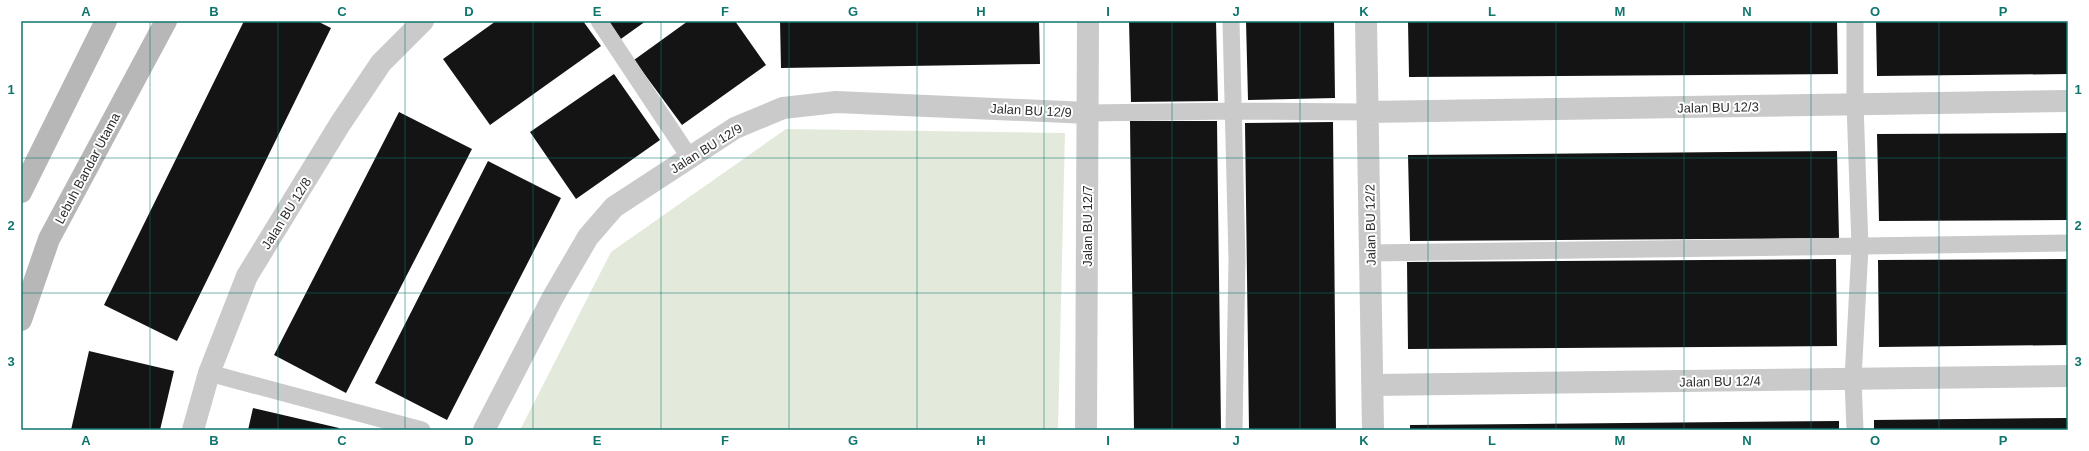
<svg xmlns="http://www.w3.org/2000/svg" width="2089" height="451" font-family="Helvetica,sans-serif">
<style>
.green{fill:#e4eadb}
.building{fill:#141414}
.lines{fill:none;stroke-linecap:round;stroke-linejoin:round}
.lane{stroke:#cacaca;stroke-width:17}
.street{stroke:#cacaca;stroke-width:22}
.secondary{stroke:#b7b7b7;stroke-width:22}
.grid{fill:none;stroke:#0f766e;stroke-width:1;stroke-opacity:0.55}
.labels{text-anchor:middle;stroke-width:4;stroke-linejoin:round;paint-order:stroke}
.street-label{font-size:13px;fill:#2d2d2d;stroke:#fff}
.neatline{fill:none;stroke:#0f766e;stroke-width:1.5}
.grid-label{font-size:13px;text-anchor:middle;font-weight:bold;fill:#0f766e}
</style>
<rect width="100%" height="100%" fill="#fff"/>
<path class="green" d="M786,129L1065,133L1058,430H520L611,252Z"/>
<path class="building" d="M244,21H317L331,28L177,341L104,305Z
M496,21H583L601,46L490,125L443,59Z
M603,21H646L618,41Z
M688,21H735L766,65L682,125L634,60Z
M780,21H1039L1040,64L781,68Z
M1129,21H1216L1218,101L1131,102Z
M1246,21H1334L1335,98L1248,100Z
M1408,21H1837L1838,74L1409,77Z
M1876,21H2068V74L1877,76Z
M614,74L660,140L576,199L530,132Z
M399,112L472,149L346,393L274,355Z
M1130,121H1217L1221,430H1134Z
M1333,122L1336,430H1249L1245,123Z
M2068,133V220L1879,221L1877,134Z
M1837,151L1839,238L1410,241L1408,155Z
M488,161L561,198L447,420L375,383Z
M1836,259L1837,346L1408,349L1407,262Z
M2068,259V345L1879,347L1878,260Z
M89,351L174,371L160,430H71Z
M253,408L339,428L338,430H248Z
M2068,418V430H1874V420Z
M1839,421V430H1410V425Z"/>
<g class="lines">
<path class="lane" d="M599,21L690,158
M1231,21L1237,259L1234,430
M1088,113L1234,111L1368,112
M1371,253L2068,243
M209,373L422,430
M1855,430L1853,379L1860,247L1855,104V21"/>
<path class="street" d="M1366,21L1373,430
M1368,112L2068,101
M1373,385L2068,376
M193,430L209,373L247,276L340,124L381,63L423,21
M484,430L553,297L588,237L614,207L735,128L783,108L836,102L1088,113
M1086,430L1088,21"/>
<path class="secondary" d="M21,192L106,21
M21,320L49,239L166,21"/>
</g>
<path class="grid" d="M150,21V430M278,21V430M405,21V430M533,21V430M661,21V430M789,21V430M917,21V430M1044,21V430M1172,21V430M1300,21V430M1428,21V430M1556,21V430M1684,21V430M1811,21V430M1939,21V430M21,158H2068M21,293H2068"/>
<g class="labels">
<g class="street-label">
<text transform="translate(1718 107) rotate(-1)" y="5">Jalan BU 12/3</text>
<text transform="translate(1031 110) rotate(3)" y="5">Jalan BU 12/9</text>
<text transform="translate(706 148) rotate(-32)" y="5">Jalan BU 12/9</text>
<text transform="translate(87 168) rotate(-62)" y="5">Lebuh Bandar Utama</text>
<text transform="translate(286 213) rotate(-58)" y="5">Jalan BU 12/8</text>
<text transform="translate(1370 225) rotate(-91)" y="5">Jalan BU 12/2</text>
<text transform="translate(1087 226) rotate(-90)" y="5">Jalan BU 12/7</text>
<text transform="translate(1720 381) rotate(-1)" y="5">Jalan BU 12/4</text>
</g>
</g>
<rect width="2089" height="451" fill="none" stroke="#ffffff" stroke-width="44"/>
<rect x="22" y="22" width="2045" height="407" class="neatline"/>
<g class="grid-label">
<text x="86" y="16">A</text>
<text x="214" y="16">B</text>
<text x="342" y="16">C</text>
<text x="469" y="16">D</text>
<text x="597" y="16">E</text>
<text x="725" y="16">F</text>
<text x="853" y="16">G</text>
<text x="981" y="16">H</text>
<text x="1108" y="16">I</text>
<text x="1236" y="16">J</text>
<text x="1364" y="16">K</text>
<text x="1492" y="16">L</text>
<text x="1620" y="16">M</text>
<text x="1747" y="16">N</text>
<text x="1875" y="16">O</text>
<text x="2003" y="16">P</text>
<text x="11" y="94">1</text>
<text x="2078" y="94">1</text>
<text x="11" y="230">2</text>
<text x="2078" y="230">2</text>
<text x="11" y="366">3</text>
<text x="2078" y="366">3</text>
<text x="86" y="445">A</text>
<text x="214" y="445">B</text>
<text x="342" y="445">C</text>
<text x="469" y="445">D</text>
<text x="597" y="445">E</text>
<text x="725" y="445">F</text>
<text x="853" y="445">G</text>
<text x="981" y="445">H</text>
<text x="1108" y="445">I</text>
<text x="1236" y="445">J</text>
<text x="1364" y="445">K</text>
<text x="1492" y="445">L</text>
<text x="1620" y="445">M</text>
<text x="1747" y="445">N</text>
<text x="1875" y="445">O</text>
<text x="2003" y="445">P</text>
</g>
</svg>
